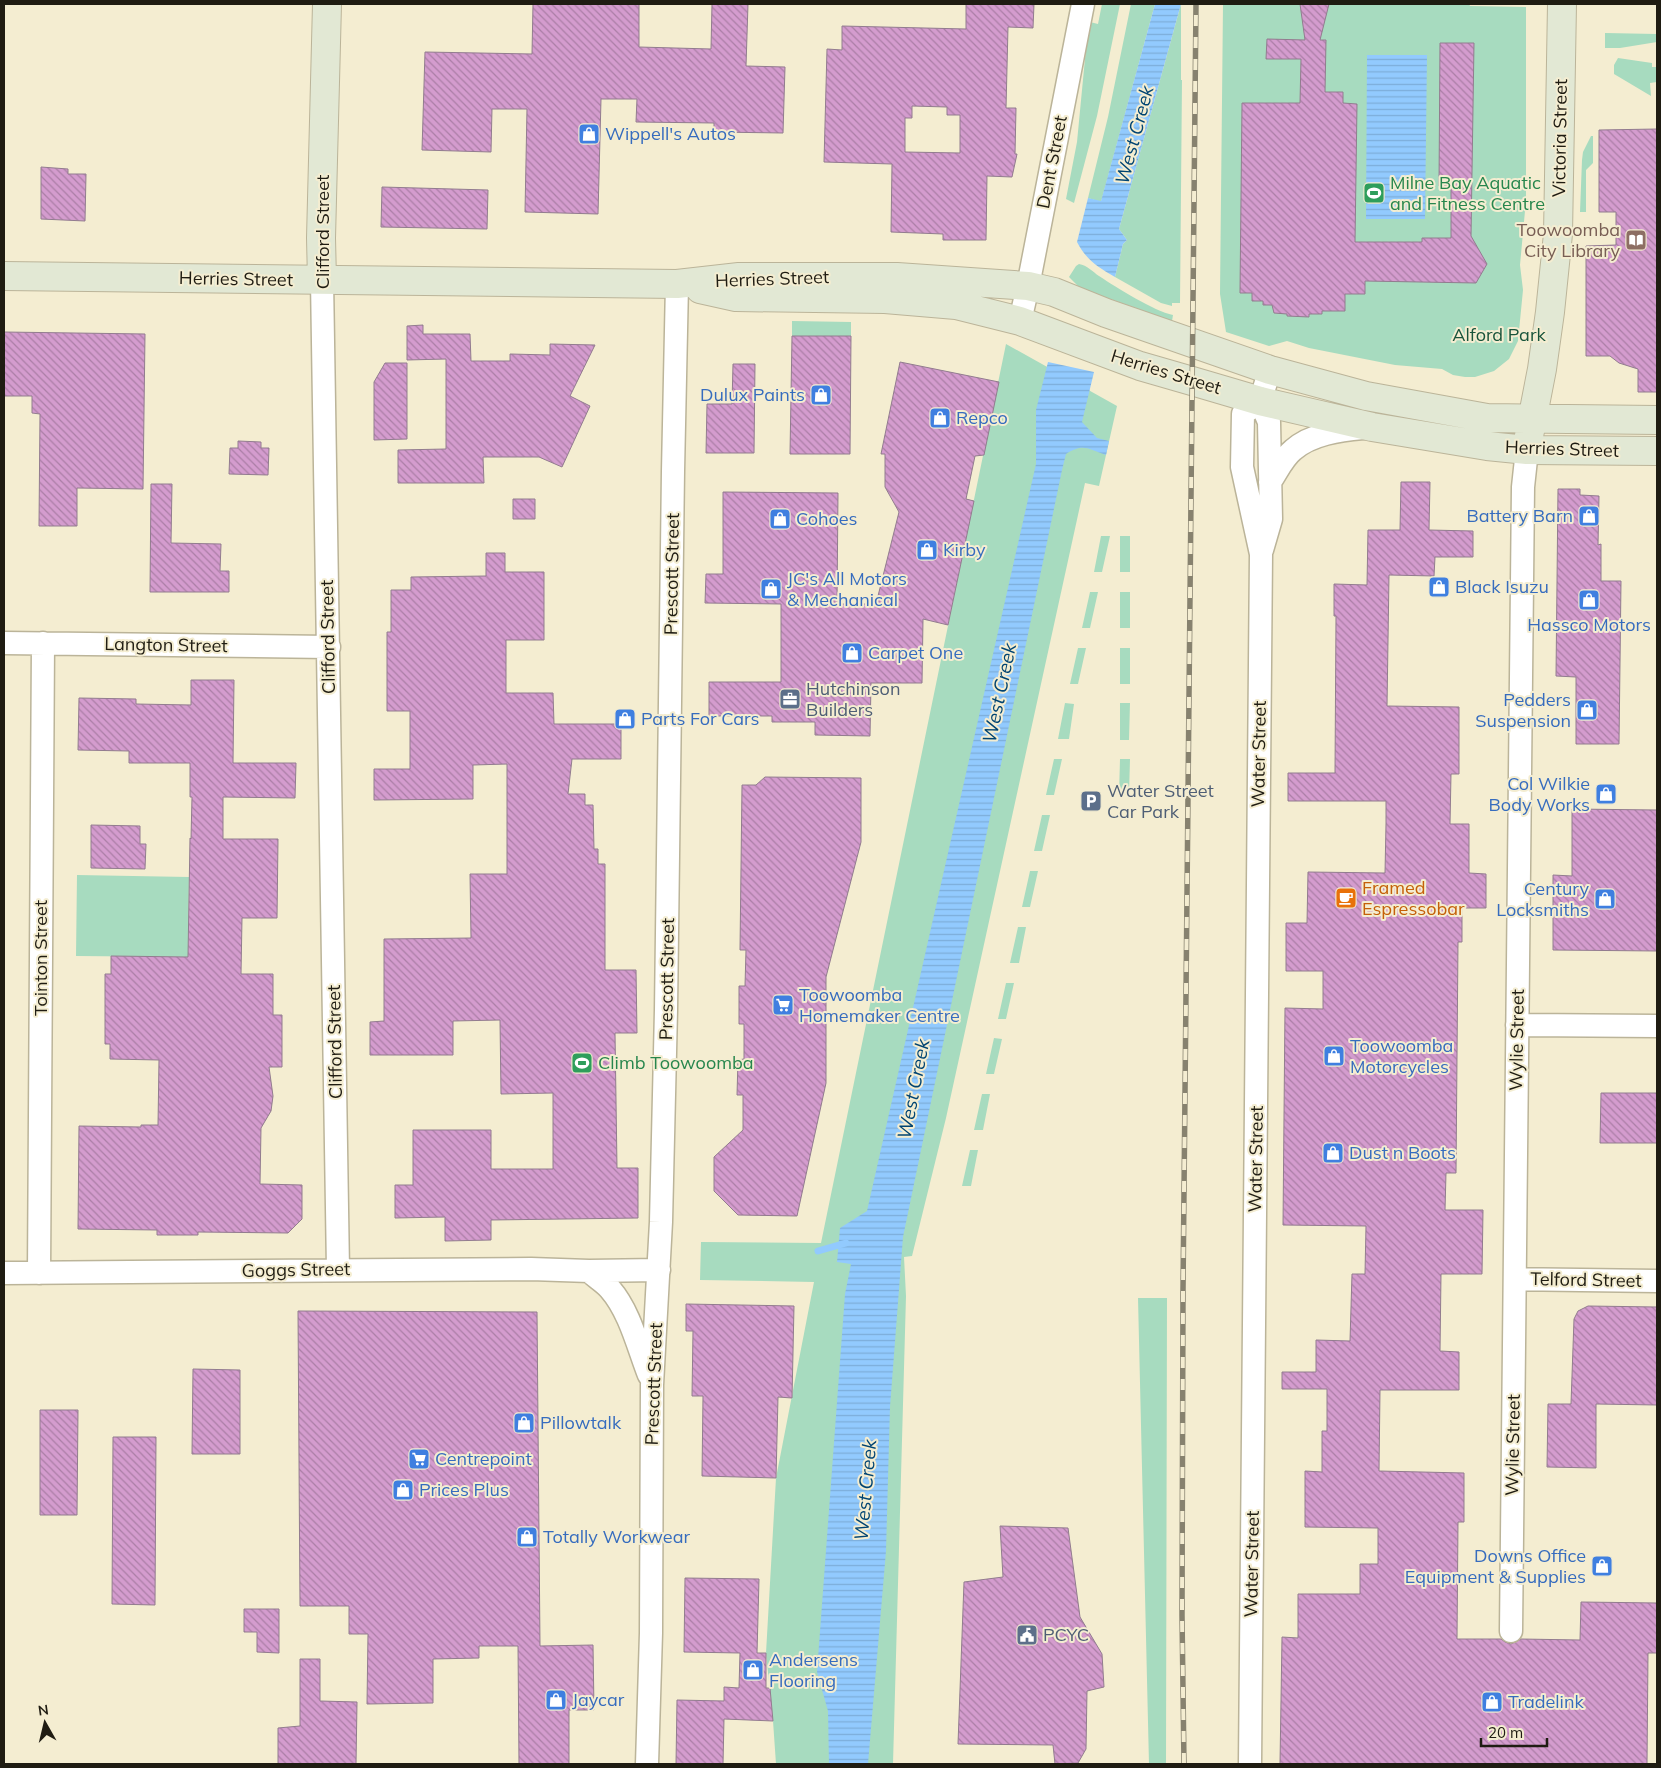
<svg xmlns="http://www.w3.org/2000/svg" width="1661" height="1768" font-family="Mulish,sans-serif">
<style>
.green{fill:#a7dbbf}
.water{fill:url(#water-rules)}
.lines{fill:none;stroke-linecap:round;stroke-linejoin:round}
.stream{stroke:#92cafe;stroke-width:7}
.building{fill:url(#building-back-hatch);stroke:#927c8f;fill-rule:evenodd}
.minor-casing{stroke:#bbb499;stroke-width:25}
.secondary-casing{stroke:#bbb499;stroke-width:30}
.minor{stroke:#fff;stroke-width:22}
.secondary{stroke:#e2e8d4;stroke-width:28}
.rail-casing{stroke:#87826f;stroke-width:5.5}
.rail{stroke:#f4edd1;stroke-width:4;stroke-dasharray:11;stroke-linecap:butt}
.labels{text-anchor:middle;stroke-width:4;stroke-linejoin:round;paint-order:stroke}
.shop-label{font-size:18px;fill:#366cbe;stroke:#f4edd1;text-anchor:start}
.street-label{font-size:18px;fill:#1f1c12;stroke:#f4edd1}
.leisure-label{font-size:18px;fill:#27864d;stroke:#f4edd1;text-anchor:start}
.education-label{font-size:18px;fill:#785e54;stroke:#f4edd1;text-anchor:end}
.park-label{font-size:18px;fill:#18543b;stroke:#f4edd1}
.service-label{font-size:18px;fill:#4e5e75;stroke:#f4edd1;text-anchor:start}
.food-label{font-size:18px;fill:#c56008;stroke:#f4edd1;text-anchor:start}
.water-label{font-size:19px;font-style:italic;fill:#004472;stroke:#f4edd1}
</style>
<defs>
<pattern id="water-rules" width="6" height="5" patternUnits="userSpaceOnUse" patternTransform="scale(1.25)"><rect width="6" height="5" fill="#92cafe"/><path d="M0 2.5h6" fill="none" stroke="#7dadd9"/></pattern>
<pattern id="building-back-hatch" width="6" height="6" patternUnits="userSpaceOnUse" patternTransform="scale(1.25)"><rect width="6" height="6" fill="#d49cce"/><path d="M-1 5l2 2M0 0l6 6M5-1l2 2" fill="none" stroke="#ab7ea6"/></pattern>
</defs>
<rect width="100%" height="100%" fill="#f4edd1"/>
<path class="green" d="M1102,4H1120L1097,116L1074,203L1066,199L1077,142L1087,38L1090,22L1098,24Z
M1131,4H1155L1101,202L1088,198L1108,117Z
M1181,4V80H1182L1180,303H1172V306L1161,303L1115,277L1123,244L1127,240L1119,229Z
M1223,4H1469L1470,6L1526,7V200L1520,265L1523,290L1518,341L1509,359L1494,371L1475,377H1465L1453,375L1442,369L1395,365L1309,348L1287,341L1269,346L1226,332L1220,294Z
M1605,33L1657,34V42L1620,48H1605Z
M1618,58L1652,63V67H1657V82L1650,83L1651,96L1614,74V65Z
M1591,136H1593V163L1586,170V212H1580L1582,160L1583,152Z
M1079,264C1087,265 1093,272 1099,276C1117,288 1154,311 1173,315L1172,321L1088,291L1078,286L1069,277L1076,266Z
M792,321L851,322V336H792Z
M1006,344L1117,406L1099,486L1085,483L946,1118L912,1256L904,1257L906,1296L893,1764H776L773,1721L766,1653L776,1478L814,1282L700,1280L701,1242L821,1243Z
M1101,536H1110L1102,572H1094Z
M1120,536H1130V572H1120Z
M1090,592H1098L1090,628H1082Z
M1120,592H1130V628H1120Z
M1078,648H1086L1078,684H1070Z
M1120,648H1130V684H1120Z
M1065,703L1074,704L1069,739H1058Z
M1120,703H1130L1129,740H1120Z
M1054,759H1062L1054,795H1046Z
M1120,759H1130L1129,795H1119Z
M1042,815H1050L1042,851H1034Z
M1030,871H1038L1030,907H1022Z
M77,875L189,877L188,957L76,956Z
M1018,927H1026L1019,963H1010Z
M1006,983H1014L1006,1019H998Z
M994,1038L1002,1039L994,1074H986Z
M982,1094H990L983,1130H974Z
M970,1150H978L971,1186H962Z
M1138,1298H1167L1166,1764H1149Z"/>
<path class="water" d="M1155,4H1181L1119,229L1127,240L1123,244L1115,277C1098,267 1087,261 1077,242L1088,198L1101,201Z
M1367,55H1427L1425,219H1366Z
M1048,362L1094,372L1082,422L1097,438L1109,441L1106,455C1087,449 1084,443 1066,454L1062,470L903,1237L890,1407L886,1551L868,1764H829L828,1711L817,1672L845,1294L851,1264L837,1262L840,1228L867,1211L1036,464V410Z"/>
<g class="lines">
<path class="stream" d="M818,1251L846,1243"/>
</g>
<path class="building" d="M533,4H639V47L711,49L712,4H748L746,66L785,67L783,133L714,132V123L636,122L637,99H601L598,214L525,212L527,109H492L491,152L422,150L425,52L532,54Z
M966,4H1034L1033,28L1008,27L1006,108H1016L1015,154H1017L1012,177L987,176L986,240H943V234L891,232L892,164L824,162L827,49L842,50V26L966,29ZM912,106L947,107V115H960V153L905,152V118H912Z
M1300,4H1329L1320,40H1326L1325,92H1343V103L1357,104L1355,242H1422V238H1451V186H1439L1440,43H1474L1471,236L1487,264L1476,283L1365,281V294H1345V311H1322V314H1309V317L1287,316V314L1274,313L1272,305H1263V301H1252V293H1240L1242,103H1300L1301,59H1266L1267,39L1305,40Z
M1657,129V392H1638V369L1619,363L1610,356H1586V246L1616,245V212H1599V130Z
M41,167L68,169V174H86L85,221L41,219Z
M382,187L488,190L487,229L381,227Z
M423,325V334H470L471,361H510V354L550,355V344L595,345L570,396L590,406L562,467L539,457H483L484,483H398V450L446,449V359L407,360V326Z
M4,332L145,334L143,489L77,488V526H39L40,414L32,413V396H4Z
M792,336H851L850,454H790Z
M900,362L999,382L984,455L975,456L966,499L974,501L948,625L923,619L922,683H871L870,736L815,735V722H772V716H709V682H781V604L705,603L706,574H723V492L838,493L837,604H876L899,512L885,487V454H881Z
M385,363H407V439L374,440V382Z
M733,364H755L754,453H706L707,404H732Z
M238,441L261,442V448H269L268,475L229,474L230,448H238Z
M1401,482H1430L1429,530L1473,531V557H1435L1434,576L1389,575L1387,706L1459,707V774H1451L1450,824H1469V873L1486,874V908H1462V942H1458L1456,1173H1446L1445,1210H1483L1482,1274H1441L1440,1351L1459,1352V1390H1380L1379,1471L1464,1473V1522H1458L1457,1639H1501L1505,1642L1511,1644L1521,1639L1580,1640L1581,1602L1657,1603V1653H1648L1647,1764H1280L1282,1637L1298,1638V1594H1360V1564H1378V1528L1305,1527V1471L1322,1472V1431H1327V1389H1282V1372H1316V1340L1350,1341L1352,1274H1365L1366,1226L1283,1225L1285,1008L1323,1009V971H1286V923H1307L1308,872L1385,873L1386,824V801H1288V773H1335L1336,616H1334V584L1367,585L1368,530H1400Z
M151,484H172L171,543L221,544L220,571H229V592H150Z
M1558,489H1580V495L1599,496L1598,545L1601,544V581H1621L1619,744H1576V677L1556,676Z
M513,499H535V519H513Z
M486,553H505V572H544V640H506V693H553L554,724H621V759H572L568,794H585V805H593L594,849H598V864H605V970H636L637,1033H615L617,1168H638V1218L491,1220V1240L445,1241V1217L395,1218V1185H413V1130H491V1169H553V1093L501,1094L500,1020L453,1021V1055H370V1022L384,1021V939L471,938L470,874H507V764L473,765V799L374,800V769H410V711H387V632H391V590H411V577L486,576Z
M191,680H234L233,763H296L295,798L223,797V839H278L277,918H242L241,974H273V1015H282V1067H269L273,1096L271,1111L261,1128L260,1184L302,1185V1219L288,1233L198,1232V1235H157V1230L78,1229L79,1126L141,1127V1125H158L159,1060L110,1059V1044H105V974H111V956L188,957L190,838L191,839L192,797H190V763H129V751L78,750L79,698L136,699V704L191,705Z
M765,777L861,778V842L826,977V1083L797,1216L738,1215L714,1191V1157L743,1130V1095H737L738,1060L744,1059V1024H739V986H745L746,950H740L742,785H756Z
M1572,809L1657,810V951L1553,950V875L1572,876Z
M91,825L140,826V844H146L145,869L91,868Z
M1601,1093H1657V1143H1600Z
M686,1304L794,1306L792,1398L778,1397L776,1478L702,1476L703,1396H692L693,1331H686Z
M1588,1306L1657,1307V1405L1596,1404V1468L1547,1467L1548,1404H1571L1574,1319L1578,1311Z
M298,1311L537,1312L540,1646L593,1645L594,1710H569V1764H519L518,1646H479V1658L433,1659V1703L367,1704L368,1634H349V1606H300Z
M193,1369L240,1370V1454H192Z
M40,1410H78L77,1515H40Z
M113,1437H156L155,1605L112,1604Z
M1000,1526L1068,1528L1080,1617L1102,1654L1104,1687L1087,1691L1086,1749L1078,1763L1055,1764L1053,1745L958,1744L964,1582L1003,1577Z
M685,1578L759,1579L757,1653H766V1688H770L773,1721L724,1719L723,1764H676L677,1700L724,1701V1687L739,1688L740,1653L684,1652Z
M244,1609H279V1653L257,1652V1632H244Z
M300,1659H320V1701L357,1702L356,1764H278V1728L300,1726Z"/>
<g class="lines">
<g class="minor-casing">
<path id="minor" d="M322,280L338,1270
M1020,321L1028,286L1083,4
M1260,401L1269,422L1271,519L1262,550
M1270,482C1277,472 1283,458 1293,450C1311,434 1340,430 1363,428
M4,643L329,647
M1517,1025L1657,1026
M589,1271C595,1277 604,1282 610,1289C630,1312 638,1347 649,1375
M4,1273L531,1269L589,1271L659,1270
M39,1273L43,643
M1515,1279L1657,1281
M1511,1631L1523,487L1527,450
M647,1764L651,1633L652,1385L661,1222L666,1010L673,471L677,284
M1250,1764L1261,554L1242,467L1243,414L1260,401L1270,370"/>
</g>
<g class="secondary-casing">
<path id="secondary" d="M4,276L677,284L739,277H897L1028,286L1054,292L1106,313L1270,370L1366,396L1487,418L1657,420
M322,280L321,238L327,4
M700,289L736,297L885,299L956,305L1020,321L1140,366L1192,381L1260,401L1372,427L1487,446L1527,450L1657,451
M1529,436L1542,369L1550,312L1558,234L1562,4"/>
</g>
<use href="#minor" class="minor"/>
<use href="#secondary" class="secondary"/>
<g class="rail-casing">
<path id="rail" d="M1184,1764L1182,1615L1183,1291L1196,4"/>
</g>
<use href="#rail" class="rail"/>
</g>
<defs>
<g id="shop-square" transform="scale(1.125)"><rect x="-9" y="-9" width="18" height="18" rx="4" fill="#3f7fe0" stroke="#f4edd1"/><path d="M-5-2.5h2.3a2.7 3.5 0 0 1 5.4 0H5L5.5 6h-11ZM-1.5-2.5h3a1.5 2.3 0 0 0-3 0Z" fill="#fff"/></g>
<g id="stadium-square" transform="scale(1.125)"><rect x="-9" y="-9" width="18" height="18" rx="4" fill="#2e9e5b" stroke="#f4edd1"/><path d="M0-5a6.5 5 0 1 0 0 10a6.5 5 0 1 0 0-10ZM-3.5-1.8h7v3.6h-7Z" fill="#fff"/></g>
<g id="library-square" transform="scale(1.125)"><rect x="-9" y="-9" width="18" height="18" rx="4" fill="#8d6e63" stroke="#f4edd1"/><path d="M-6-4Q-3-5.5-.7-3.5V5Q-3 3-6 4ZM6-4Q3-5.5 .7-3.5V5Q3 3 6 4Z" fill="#fff"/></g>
<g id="office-square" transform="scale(1.125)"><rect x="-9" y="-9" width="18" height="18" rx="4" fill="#5c6f8a" stroke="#f4edd1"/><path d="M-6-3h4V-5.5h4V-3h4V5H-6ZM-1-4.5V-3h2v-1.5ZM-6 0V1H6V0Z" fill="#fff"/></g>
<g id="parking-square" transform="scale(1.125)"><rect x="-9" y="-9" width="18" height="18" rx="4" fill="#5c6f8a" stroke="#f4edd1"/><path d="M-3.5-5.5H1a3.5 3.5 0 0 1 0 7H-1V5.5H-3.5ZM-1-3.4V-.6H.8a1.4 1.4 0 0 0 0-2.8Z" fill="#fff"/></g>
<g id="cafe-square" transform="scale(1.125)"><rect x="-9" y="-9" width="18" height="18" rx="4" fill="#e8710a" stroke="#f4edd1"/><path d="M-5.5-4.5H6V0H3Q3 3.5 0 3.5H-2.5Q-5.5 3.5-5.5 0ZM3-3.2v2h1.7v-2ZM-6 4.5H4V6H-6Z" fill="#fff"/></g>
<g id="supermarket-square" transform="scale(1.125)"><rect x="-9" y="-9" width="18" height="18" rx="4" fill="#3f7fe0" stroke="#f4edd1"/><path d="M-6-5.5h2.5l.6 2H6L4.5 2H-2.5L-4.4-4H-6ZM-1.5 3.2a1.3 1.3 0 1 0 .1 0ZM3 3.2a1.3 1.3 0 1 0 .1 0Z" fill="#fff"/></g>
<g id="civic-square" transform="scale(1.125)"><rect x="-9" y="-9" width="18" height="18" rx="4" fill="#5c6f8a" stroke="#f4edd1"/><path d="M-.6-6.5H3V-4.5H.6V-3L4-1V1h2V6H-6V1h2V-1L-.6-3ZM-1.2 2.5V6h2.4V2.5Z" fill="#fff"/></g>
</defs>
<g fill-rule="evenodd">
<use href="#shop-square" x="589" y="134"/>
<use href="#stadium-square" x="1374" y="193"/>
<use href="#library-square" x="1636" y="240"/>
<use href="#shop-square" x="821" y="395"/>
<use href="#shop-square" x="940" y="418"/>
<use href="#shop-square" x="1589" y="516"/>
<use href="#shop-square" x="780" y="519"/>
<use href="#shop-square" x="927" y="550"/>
<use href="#shop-square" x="1439" y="587"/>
<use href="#shop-square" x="771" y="589"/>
<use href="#shop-square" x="1589" y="600"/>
<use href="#shop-square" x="852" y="653"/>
<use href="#office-square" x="790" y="699"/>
<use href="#shop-square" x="1587" y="710"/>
<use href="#shop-square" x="625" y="719"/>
<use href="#shop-square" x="1606" y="794"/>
<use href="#parking-square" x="1091" y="801"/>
<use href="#cafe-square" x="1346" y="898"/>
<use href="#shop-square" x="1605" y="899"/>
<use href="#supermarket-square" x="783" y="1005"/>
<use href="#shop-square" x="1334" y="1056"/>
<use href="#stadium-square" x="582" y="1063"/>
<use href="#shop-square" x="1333" y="1153"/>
<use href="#shop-square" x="524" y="1423"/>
<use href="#supermarket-square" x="419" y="1459"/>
<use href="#shop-square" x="403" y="1490"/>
<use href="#shop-square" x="527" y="1537"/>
<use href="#shop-square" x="1602" y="1566"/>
<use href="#civic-square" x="1027" y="1635"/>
<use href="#shop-square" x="753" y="1670"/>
<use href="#shop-square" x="556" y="1700"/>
<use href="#shop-square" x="1492" y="1702"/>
</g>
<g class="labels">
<g class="shop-label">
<text x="605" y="140">Wippell's Autos</text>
<text x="805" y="401" text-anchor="end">Dulux Paints</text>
<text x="956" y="424">Repco</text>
<text x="1573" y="522" text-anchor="end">Battery Barn</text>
<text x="796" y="525">Cohoes</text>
<text x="943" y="556">Kirby</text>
<text x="787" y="585">JC's All Motors<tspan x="787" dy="21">&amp; Mechanical</tspan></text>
<text x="1455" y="593">Black Isuzu</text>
<text x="1589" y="631" text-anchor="middle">Hassco Motors</text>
<text x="868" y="659">Carpet One</text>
<text x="1571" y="706" text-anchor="end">Pedders<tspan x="1571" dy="21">Suspension</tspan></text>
<text x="641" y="725">Parts For Cars</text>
<text x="1590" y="790" text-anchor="end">Col Wilkie<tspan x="1590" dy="21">Body Works</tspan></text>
<text x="1589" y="895" text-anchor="end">Century<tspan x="1589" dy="21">Locksmiths</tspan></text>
<text x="799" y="1001">Toowoomba<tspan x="799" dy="21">Homemaker Centre</tspan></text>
<text x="1350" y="1052">Toowoomba<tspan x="1350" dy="21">Motorcycles</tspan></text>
<text x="1349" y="1159">Dust n Boots</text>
<text x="540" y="1429">Pillowtalk</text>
<text x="435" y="1465">Centrepoint</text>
<text x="419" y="1496">Prices Plus</text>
<text x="543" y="1543">Totally Workwear</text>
<text x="1586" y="1562" text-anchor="end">Downs Office<tspan x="1586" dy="21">Equipment &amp; Supplies</tspan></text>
<text x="769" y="1666">Andersens<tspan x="769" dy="21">Flooring</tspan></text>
<text x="572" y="1706">Jaycar</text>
<text x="1508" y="1708">Tradelink</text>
</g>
<g class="street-label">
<text transform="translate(1560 138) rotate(-89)" y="6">Victoria Street</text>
<text transform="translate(1052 162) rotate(-79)" y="6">Dent Street</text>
<text transform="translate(323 232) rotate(-90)" y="6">Clifford Street</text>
<text transform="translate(236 279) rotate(1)" y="6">Herries Street</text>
<text transform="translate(772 279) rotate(-2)" y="6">Herries Street</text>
<text transform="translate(1166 372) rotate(17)" y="6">Herries Street</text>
<text transform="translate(1562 449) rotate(2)" y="6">Herries Street</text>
<text transform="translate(672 574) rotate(-89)" y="6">Prescott Street</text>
<text transform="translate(328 637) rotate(-91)" y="6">Clifford Street</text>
<text transform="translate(166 645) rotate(1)" y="6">Langton Street</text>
<text transform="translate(1259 754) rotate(-89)" y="6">Water Street</text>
<text transform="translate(41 958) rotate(-90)" y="6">Tointon Street</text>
<text transform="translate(667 979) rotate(-89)" y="6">Prescott Street</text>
<text transform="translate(1517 1040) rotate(-89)" y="6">Wylie Street</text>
<text transform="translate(335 1042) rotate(-91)" y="6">Clifford Street</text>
<text transform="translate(1256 1159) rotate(-89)" y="6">Water Street</text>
<text transform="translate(296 1270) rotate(-1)" y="6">Goggs Street</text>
<text transform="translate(1586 1280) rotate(1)" y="6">Telford Street</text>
<text transform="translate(654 1384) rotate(-88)" y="6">Prescott Street</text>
<text transform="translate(1513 1445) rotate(-89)" y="6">Wylie Street</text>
<text transform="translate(1252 1564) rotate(-89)" y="6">Water Street</text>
</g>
<g class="leisure-label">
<text x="1390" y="189">Milne Bay Aquatic<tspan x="1390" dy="21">and Fitness Centre</tspan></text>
<text x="598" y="1069">Climb Toowoomba</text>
</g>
<g class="education-label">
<text x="1620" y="236">Toowoomba<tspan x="1620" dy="21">City Library</tspan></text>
</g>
<g class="park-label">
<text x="1499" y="341">Alford Park</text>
</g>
<g class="service-label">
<text x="806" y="695">Hutchinson<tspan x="806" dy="21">Builders</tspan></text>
<text x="1107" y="797">Water Street<tspan x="1107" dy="21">Car Park</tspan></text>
<text x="1043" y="1641">PCYC</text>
</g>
<g class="food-label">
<text x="1362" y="894">Framed<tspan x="1362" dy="21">Espressobar</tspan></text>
</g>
<g class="water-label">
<text transform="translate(1134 135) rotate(-75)" y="7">West Creek</text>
<text transform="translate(999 693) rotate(-78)" y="7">West Creek</text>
<text transform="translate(913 1089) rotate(-79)" y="7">West Creek</text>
<text transform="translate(865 1490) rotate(-85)" y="7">West Creek</text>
</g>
</g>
<rect width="1661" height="1768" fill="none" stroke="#1f1c12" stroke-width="10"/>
<g transform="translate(45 1723) rotate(352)" stroke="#f4edd1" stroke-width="4" paint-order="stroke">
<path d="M0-4L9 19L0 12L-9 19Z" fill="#1f1c12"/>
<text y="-8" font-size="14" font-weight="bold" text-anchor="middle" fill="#1f1c12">N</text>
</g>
<path d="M1481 1738v8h66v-8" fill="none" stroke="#1f1c12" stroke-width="2.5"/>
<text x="1488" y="1738" font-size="15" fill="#1f1c12" stroke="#f4edd1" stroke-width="4" paint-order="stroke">20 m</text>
</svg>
